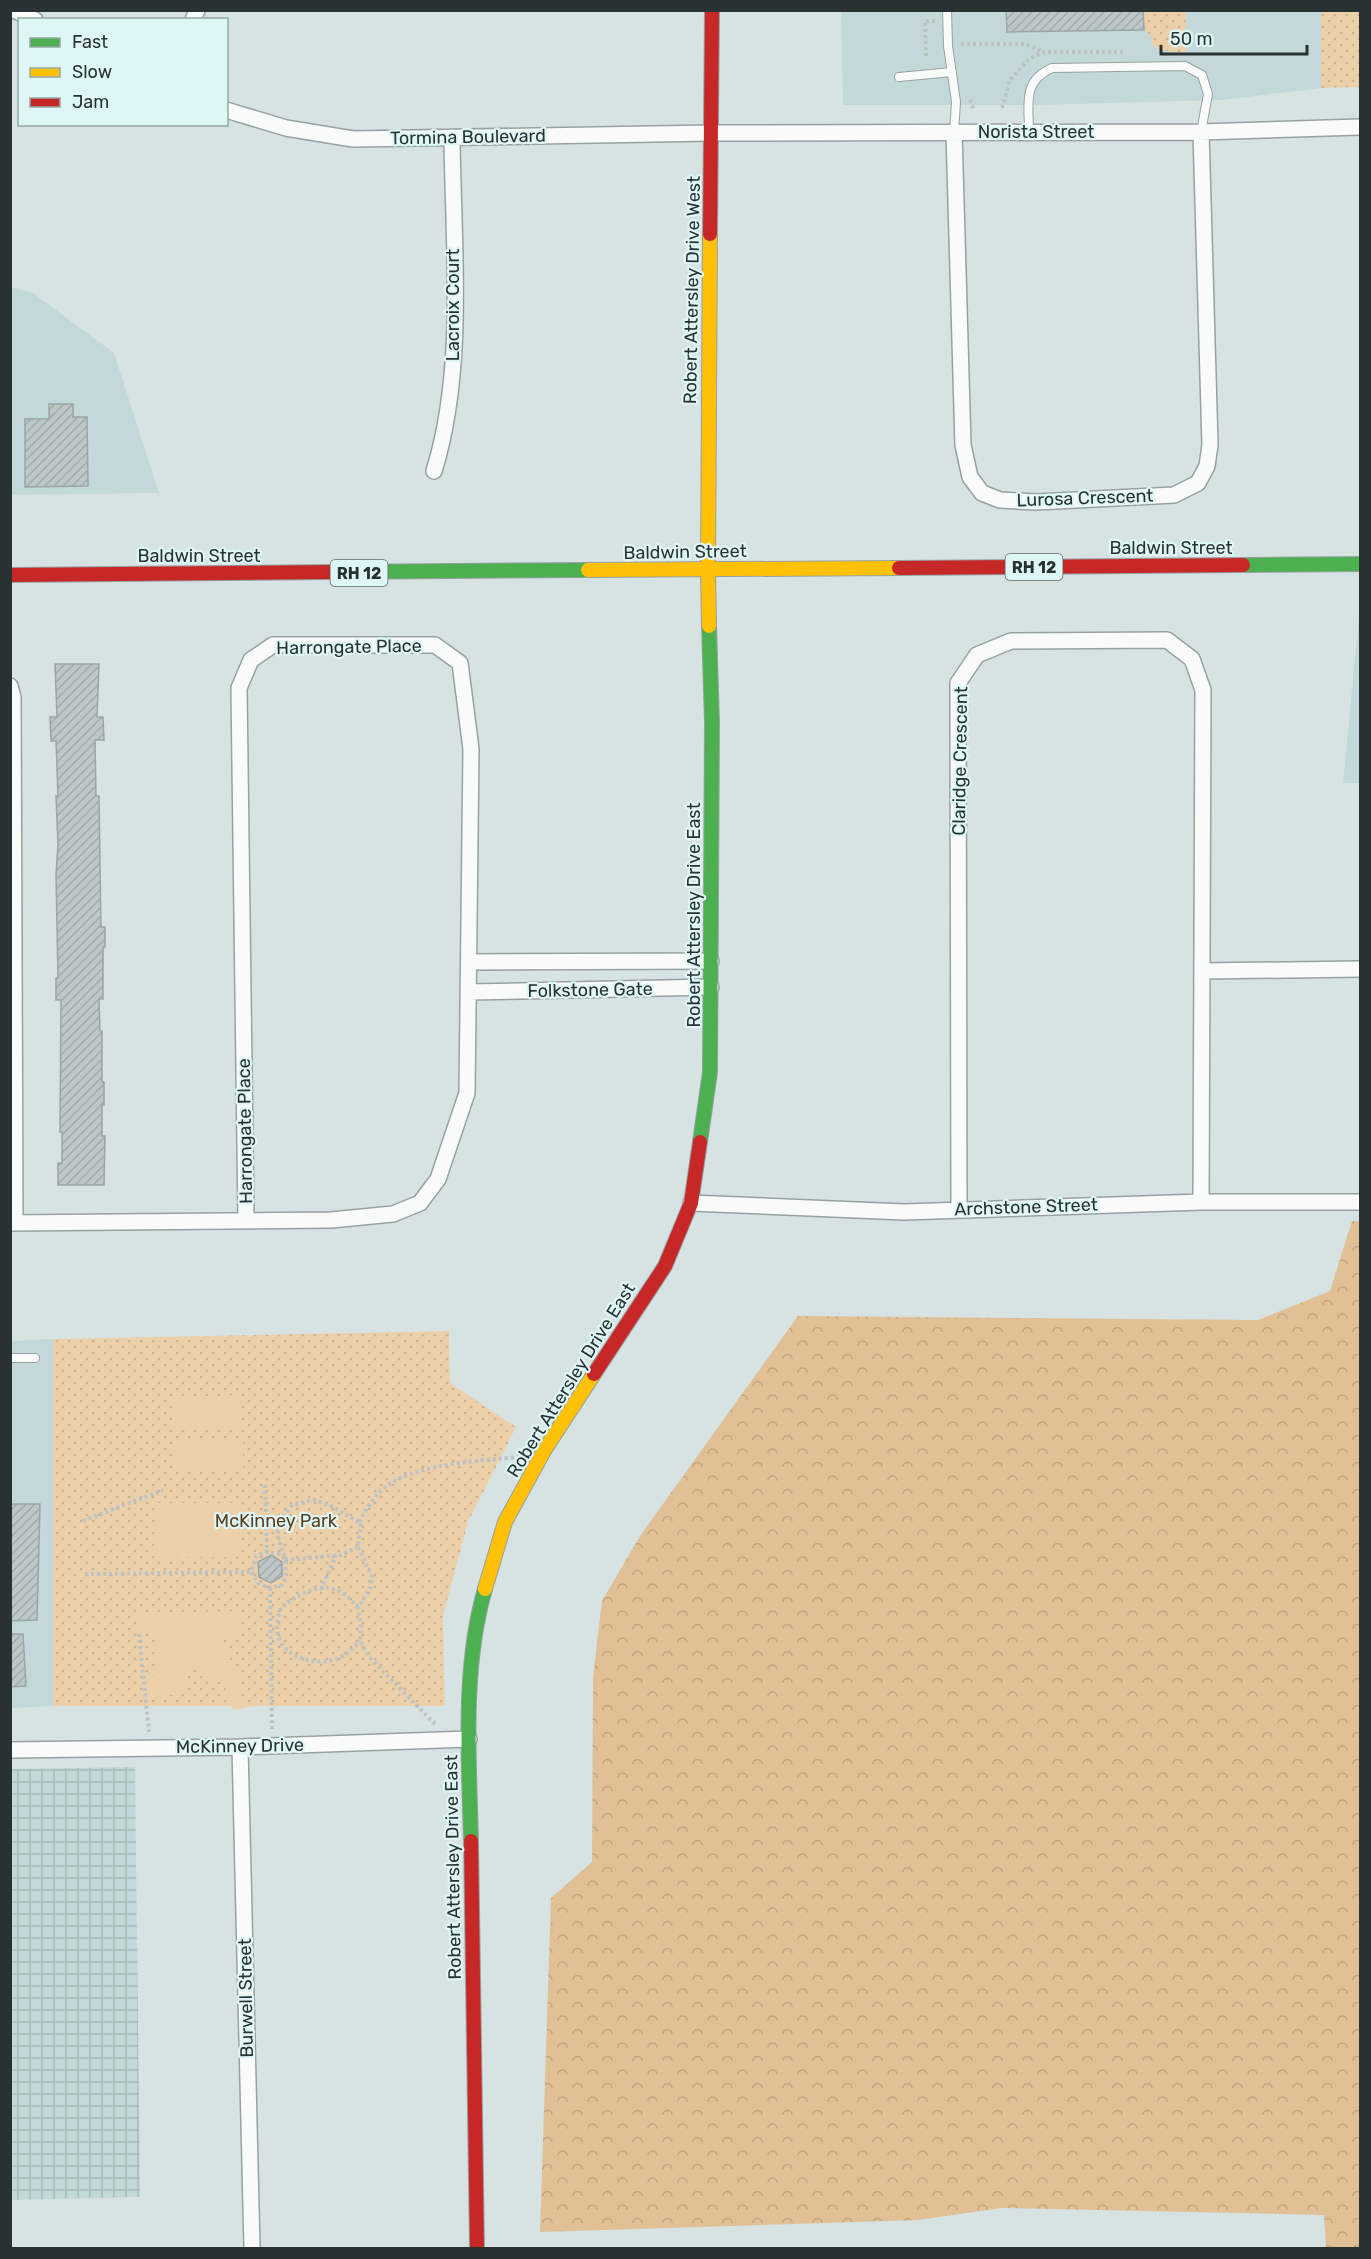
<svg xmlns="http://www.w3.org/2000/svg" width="1371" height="2259" font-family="Rubik,sans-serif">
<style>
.built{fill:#c3d9d9}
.industrial{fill:url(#industrial-grid)}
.forest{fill:url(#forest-crowns)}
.park{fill:url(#park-dots)}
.garden{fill:#ecd0aa}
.building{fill:url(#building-hatch);stroke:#9ca5a5;stroke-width:1.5}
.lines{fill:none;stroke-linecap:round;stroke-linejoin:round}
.lane-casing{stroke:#98a1a1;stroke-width:10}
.street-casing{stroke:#98a1a1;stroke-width:18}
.fast-casing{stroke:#98a1a1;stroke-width:16}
.slow-casing{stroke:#98a1a1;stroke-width:16}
.jam-casing{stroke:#98a1a1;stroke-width:16}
.path{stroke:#bdc2c2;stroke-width:4;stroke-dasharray:3 3;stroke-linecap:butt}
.lane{stroke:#f9fbfb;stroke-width:8}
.street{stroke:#f9fbfb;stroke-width:15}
.fast{stroke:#4caf50;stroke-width:14}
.slow{stroke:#ffc107;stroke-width:14}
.jam{stroke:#c62828;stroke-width:14}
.labels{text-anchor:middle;stroke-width:4.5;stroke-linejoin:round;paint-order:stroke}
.shield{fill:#def6f6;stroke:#5f6d6d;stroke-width:1.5}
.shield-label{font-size:16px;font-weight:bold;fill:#293232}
.street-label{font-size:18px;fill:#293232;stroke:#def6f6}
.park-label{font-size:18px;fill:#5b3f1e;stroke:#def6f6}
</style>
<defs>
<pattern id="industrial-grid" width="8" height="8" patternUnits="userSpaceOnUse" patternTransform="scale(1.5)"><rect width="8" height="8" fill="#c3d9d9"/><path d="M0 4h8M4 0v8" fill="none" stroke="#a8bbbb"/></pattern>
<pattern id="forest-crowns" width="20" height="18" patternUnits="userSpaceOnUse" patternTransform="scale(1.5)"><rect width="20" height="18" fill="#e0c094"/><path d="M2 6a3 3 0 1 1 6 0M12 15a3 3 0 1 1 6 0" fill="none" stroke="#c0a580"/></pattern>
<pattern id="park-dots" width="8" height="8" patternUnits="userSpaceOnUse" patternTransform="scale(1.5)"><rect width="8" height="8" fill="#ecd0aa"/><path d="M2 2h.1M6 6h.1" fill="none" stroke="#cab393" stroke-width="1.8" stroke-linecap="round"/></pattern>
<pattern id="building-hatch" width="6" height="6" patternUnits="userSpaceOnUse" patternTransform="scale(1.5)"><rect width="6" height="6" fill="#bdc7c7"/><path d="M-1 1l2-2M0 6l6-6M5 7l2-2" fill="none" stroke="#a2abab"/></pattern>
</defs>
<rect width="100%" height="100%" fill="#d7e3e3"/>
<path class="built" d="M841,11H1321V88L1223,100L1037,105H843Z
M11,287L33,293L114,353L159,493L11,495Z
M1360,606V783H1343Z
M53,1339V1706L11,1708L10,1341Z"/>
<path class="industrial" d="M135,1767L140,2197L11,2200V1769Z"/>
<path class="forest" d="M1352,1221H1360V2248H1326L1324,2215L1002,2208L918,2220L540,2232L551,1898L592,1862L593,1677L602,1601L640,1536L798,1316L1258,1320L1330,1291Z"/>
<path class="park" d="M1143,11H1186V53L1160,50L1152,45V38L1144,30Z
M1321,11H1360V87L1321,88Z
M449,1331L450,1383L516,1427L468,1522L443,1616L445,1706H53V1339Z"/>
<path class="garden" d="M242,1395V1428L173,1429L172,1397Z
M243,1438V1470L174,1472L173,1439Z
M157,1503H239L238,1557L158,1558Z
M238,1611L239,1636H220V1646L228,1650L227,1661L238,1671V1696L254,1706L233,1710L224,1684C209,1680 202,1670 187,1667L183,1691L168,1696H146L147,1677L155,1676L156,1633L139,1634V1613Z"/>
<path class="building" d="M1006,10H1143L1144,30L1007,32Z
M49,404H73V417H87L88,486L25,487V419H49Z
M55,664H99L97,717H103L104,740H95L96,796H99L101,927H105V947H103V999H99L100,1031H102V1082H104V1105H102V1136H105L104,1185H58V1163H62V1132H60L61,1000H56V978H58L56,875L58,844L56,796H58L56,741H51L50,717H57Z
M10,1504H40L37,1620L10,1621Z
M271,1555L282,1562V1576L271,1583L259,1577L258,1562Z
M10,1634H23L26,1686L10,1687Z"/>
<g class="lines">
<g class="lane-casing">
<path id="lane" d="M947,10L948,46L956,102L954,132
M899,77L952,72
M1029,132C1029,104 1022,81 1052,68L1185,66L1202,75L1208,94L1201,132
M10,1358H35"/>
</g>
<g class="street-casing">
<path id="street" d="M14,10L35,20
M193,20L197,10
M226,110L286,128L353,139L712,133L1201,132L1360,127
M954,132L963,445L970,477L982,493L1000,500L1037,502L1174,495L1198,483L1207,466L1210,445L1201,132
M434,471C466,368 453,245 452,137
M10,686L13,697L15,1223
M470,962L711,961
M1202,971L1360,969
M469,992L711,987
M691,1203L904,1212L1201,1202H1360
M959,1209L958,683L977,655L1011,641L1167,640L1192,659L1203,690L1201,1202
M10,1223L331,1220L393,1214L420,1203L438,1179L467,1093L471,749L460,663L435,645H273L251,660L239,688L246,1221
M240,1747L252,2248
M10,1750L240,1747L469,1739"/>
</g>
<g class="fast-casing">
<path id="fast" d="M1243,565L1360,564
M331,572L588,570
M700,1142L710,1072L712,723L709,626
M471,1841C469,1759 462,1668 485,1589"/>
</g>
<g class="slow-casing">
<path id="slow" d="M588,570L899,568
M709,626L708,569L710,234
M485,1589L505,1522L545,1449L594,1374"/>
</g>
<g class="jam-casing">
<path id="jam" d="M710,234L712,10
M899,568L1243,565
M10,575L331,572
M594,1374L665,1266L691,1203L700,1142
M471,1841L477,2248"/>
</g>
<path class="path" d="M961,44H1026L1043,52
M926,56L925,21H935
M970,100L973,108
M1002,108L1010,80L1029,59L1044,52H1126
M265,1485L267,1552L256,1556L251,1572L258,1583L270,1588L282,1585L286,1575V1560L279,1554L267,1552
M83,1521L163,1490
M358,1547L341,1555L286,1560C275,1532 273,1529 292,1505L314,1500L333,1507L360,1523
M85,1574L251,1572
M270,1588L272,1731
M321,1590L336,1555
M358,1608C333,1576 309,1587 281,1607C280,1613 277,1620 277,1626C276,1656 313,1667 337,1659C345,1656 354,1648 360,1641
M139,1634L149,1732
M435,1724L370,1658L360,1641L361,1625L358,1608L371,1587L372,1577L358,1547L361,1523L359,1522C366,1510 373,1497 384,1488C412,1464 483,1460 520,1457"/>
<use href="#lane" class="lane"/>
<use href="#street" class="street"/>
<use href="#fast" class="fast"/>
<use href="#slow" class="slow"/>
<use href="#jam" class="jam"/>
</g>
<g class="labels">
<g class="shield">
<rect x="1005.5" y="554" width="57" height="26" rx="4.5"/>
<rect x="330.5" y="560" width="57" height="26" rx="4.5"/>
</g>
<g class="shield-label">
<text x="1034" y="573">RH 12</text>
<text x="359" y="579">RH 12</text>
</g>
<g class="street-label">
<text x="1036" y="138">Norista Street</text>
<text transform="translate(468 137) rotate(-1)" y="6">Tormina Boulevard</text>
<text transform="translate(692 290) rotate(-89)" y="6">Robert Attersley Drive West</text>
<text transform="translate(453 305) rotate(-90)" y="6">Lacroix Court</text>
<text transform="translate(1085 498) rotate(-2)" y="6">Lurosa Crescent</text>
<text x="1171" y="554">Baldwin Street</text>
<text transform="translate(685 552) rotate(-1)" y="6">Baldwin Street</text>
<text x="199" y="562">Baldwin Street</text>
<text transform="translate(349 647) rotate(-1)" y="6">Harrongate Place</text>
<text transform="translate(960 761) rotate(-89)" y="6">Claridge Crescent</text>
<text transform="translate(694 915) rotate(-90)" y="6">Robert Attersley Drive East</text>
<text transform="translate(590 990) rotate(-1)" y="6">Folkstone Gate</text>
<text transform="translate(245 1131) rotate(-91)" y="6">Harrongate Place</text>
<text transform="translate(1026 1207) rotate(-2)" y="6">Archstone Street</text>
<text transform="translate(571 1380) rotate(-58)" y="6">Robert Attersley Drive East</text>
<text transform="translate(240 1746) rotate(-1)" y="6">McKinney Drive</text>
<text transform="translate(453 1867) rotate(-91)" y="6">Robert Attersley Drive East</text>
<text transform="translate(246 1998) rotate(-91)" y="6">Burwell Street</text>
</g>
<g class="park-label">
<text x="276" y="1527">McKinney Park</text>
</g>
</g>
<rect width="1371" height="2259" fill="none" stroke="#293232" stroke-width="24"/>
<rect x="18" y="18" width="210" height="108" fill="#def6f6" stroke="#96a8a8" stroke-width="1.5"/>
<rect x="30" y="38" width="30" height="9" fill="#4caf50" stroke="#96a8a8" stroke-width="1.5"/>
<text x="72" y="48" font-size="18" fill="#293232">Fast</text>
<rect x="30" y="68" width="30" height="9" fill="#ffc107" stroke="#96a8a8" stroke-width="1.5"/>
<text x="72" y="78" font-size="18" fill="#293232">Slow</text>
<rect x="30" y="98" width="30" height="9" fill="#c62828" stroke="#96a8a8" stroke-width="1.5"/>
<text x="72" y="108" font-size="18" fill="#293232">Jam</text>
<path d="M1161 45v9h146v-9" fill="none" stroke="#293232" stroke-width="3"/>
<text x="1170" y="45" font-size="18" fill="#293232" stroke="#def6f6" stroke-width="4.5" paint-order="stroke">50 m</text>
</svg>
